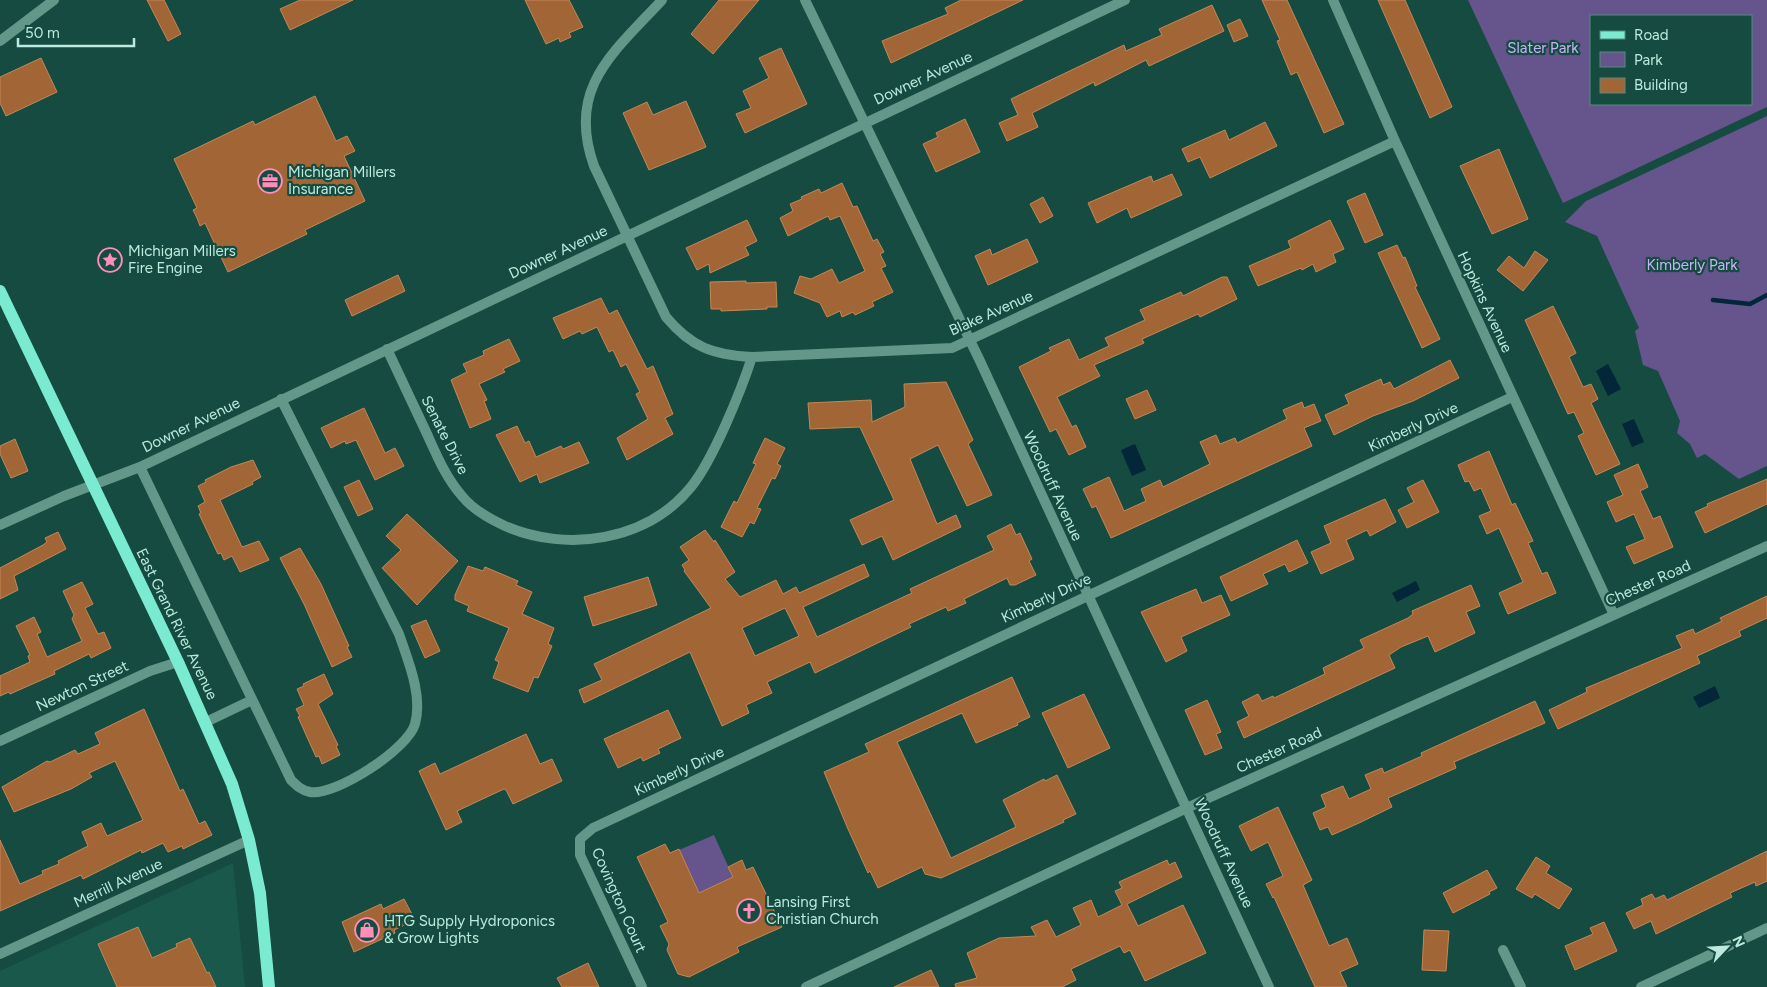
<svg xmlns="http://www.w3.org/2000/svg" width="1767" height="987" font-family="Figtree,sans-serif">
<style>
.built{fill:#1a584c}
.green{fill:#65558c;fill-rule:evenodd}
.water{fill:#032639}
.lines{fill:none;stroke-linecap:round;stroke-linejoin:round}
.stream{stroke:#032639;stroke-width:4.5}
.building{fill:#a26536;stroke:#c68758;fill-rule:evenodd}
.minor{stroke:#63978a;stroke-width:10}
.primary{stroke:#7aebd1;stroke-width:12}
.labels{text-anchor:middle;stroke-width:4.5;stroke-linejoin:round;paint-order:stroke}
.park-label{font-size:15px;fill:#c7b4f8;stroke:#154b40}
.street-label{font-size:15px;fill:#bceadd;stroke:#154b40}
.poi-label{font-size:15px;fill:#bceadd;stroke:#154b40;text-anchor:start}
</style>
<rect width="100%" height="100%" fill="#154b40"/>
<path class="built" d="M233,863L245,987H0V971Z"/>
<path class="green" d="M1468,0H1767V107L1563,203ZM1751,16V104H1591V16Z
M1767,116V466L1739,479L1705,454L1697,458L1690,444L1677,433L1680,421L1658,371L1643,365L1635,331L1639,328L1597,236L1565,222L1586,201Z
M714,835L733,877L699,893L679,850Z"/>
<path class="water" d="M1608,364L1621,389L1608,396L1596,371Z
M1634,419L1644,442L1632,447L1622,424Z
M1135,444L1146,470L1132,476L1121,450Z
M1416,581L1420,590L1397,602L1392,593Z
M1715,686L1720,698L1699,708L1693,697Z"/>
<g class="lines">
<path class="stream" d="M1713,300L1750,304L1767,295"/>
</g>
<path class="building" d="M147,0H164L181,34L168,41Z
M300,0H353L290,30L280,9Z
M525,0H569L583,27L569,33L571,37L560,42L559,38L546,44Z
M719,0H759L713,54L691,34Z
M961,0H1023L891,63L882,41L948,14L945,8Z
M1262,0H1287L1344,124L1324,133L1297,72L1291,75L1277,41L1280,40Z
M1378,0H1405L1452,107L1430,118Z
M1212,5L1224,31L1149,66L1146,60L1095,86L1094,82L1032,113L1038,127L1007,141L999,123L1018,115L1011,99L1124,45L1126,51L1162,35L1159,29Z
M1240,19L1248,36L1234,42L1227,25Z
M781,48L807,104L745,133L736,114L751,108L743,91L769,78L759,58Z
M41,58L57,92L6,116L0,103V77Z
M315,96L336,141L347,136L355,151L344,156L365,201L305,230L307,234L228,272L205,223L200,226L197,218L193,210L197,208L174,159L253,121L255,125Z
M686,101L706,147L649,170L623,113L647,102L653,115Z
M965,119L980,152L936,172L923,144L938,137L936,133Z
M1265,122L1277,146L1210,178L1200,157L1188,162L1182,149L1225,130L1229,140Z
M1499,149L1528,219L1492,234L1460,166Z
M1172,174L1182,195L1131,218L1127,208L1097,223L1088,203L1151,176L1153,182Z
M842,183L853,207L857,206L873,241L877,239L884,252L880,254L886,266L881,268L893,292L872,302L874,306L855,315L853,312L842,317L840,311L827,317L820,303L794,293L800,276L811,279L832,269L839,283L865,271L840,216L830,220L828,216L788,236L780,218L793,211L790,204L802,199L801,197L819,189L821,193Z
M1365,193L1383,235L1365,243L1347,201Z
M1043,197L1053,216L1040,223L1030,204Z
M747,220L757,241L745,247L749,255L710,273L709,264L697,270L686,248Z
M1330,220L1344,249L1333,254L1336,262L1316,272L1313,264L1302,270L1301,268L1258,286L1249,266L1291,248L1288,241Z
M1027,239L1038,262L988,285L975,256L990,249L992,255Z
M1397,245L1403,258L1405,257L1417,286L1415,287L1440,339L1422,348L1378,253Z
M1535,251L1548,260L1523,291L1497,270L1509,256L1524,268Z
M398,275L405,291L352,316L345,300Z
M1222,277H1227L1237,299L1200,317L1198,314L1142,339L1144,343L1094,365L1100,376L1057,397L1072,427L1076,425L1086,447L1069,455L1056,429L1050,432L1019,367L1051,351L1049,348L1069,339L1079,360L1109,346L1105,338L1145,320L1140,310L1181,292L1183,296Z
M746,281V283L776,282L777,307H767V309L721,311V309H711L710,282Z
M601,298L609,314L617,310L647,369L653,366L673,414L665,418L673,434L627,460L617,438L648,419L636,394L640,392L626,364L621,367L613,350L609,352L597,327L582,334L580,331L563,339L553,318Z
M1553,306L1576,353L1569,357L1583,387L1591,384L1598,399L1591,403L1620,464L1596,475L1578,436L1584,433L1574,412L1568,414L1525,320Z
M509,339L520,361L503,369L505,372L479,384L487,400L484,401L491,419L470,428L451,380L467,372L463,364L484,355L483,351Z
M1450,360L1459,378L1413,401L1373,416L1334,435L1325,415L1349,404L1345,395L1381,379L1383,385L1390,382L1394,389Z
M946,382L973,440L968,444L992,495L967,506L938,445L910,459L937,524L956,515L961,527L893,560L882,536L862,545L850,520L894,500L860,427L810,429L808,403L871,400L872,422L905,407L904,384Z
M1147,390L1156,410L1135,419L1126,399Z
M1302,402L1304,408L1314,404L1321,421L1304,428L1312,446L1111,538L1096,506L1092,508L1083,489L1109,477L1124,511L1146,501L1141,489L1160,480L1163,487L1210,464L1200,442L1216,435L1220,444L1235,438L1237,443L1287,419L1283,410Z
M364,408L385,453L395,448L404,466L375,480L356,440L346,444L345,441L331,448L321,428Z
M517,426L525,443L529,441L536,457L561,446L563,449L579,442L589,463L540,483L537,474L520,482L496,435Z
M765,438L785,448L777,464L781,466L775,479L772,478L757,508L761,509L754,524L750,522L742,537L721,527L734,501L737,503L756,464L753,463Z
M15,439L28,471L11,478L0,454V446Z
M1489,451L1512,505L1515,503L1533,541L1528,543L1542,574L1547,572L1556,593L1508,614L1499,593L1523,582L1499,528L1487,534L1479,516L1491,511L1481,488L1474,491L1469,481L1465,482L1458,465Z
M253,460L261,477L252,482L253,484L220,500L242,547L259,541L269,560L240,572L232,556L224,560L221,553L218,554L199,514L201,513L198,506L205,502L198,486L206,482L205,480L231,467Z
M1638,464L1648,487L1640,491L1653,519L1660,516L1673,547L1634,564L1626,547L1645,539L1634,514L1616,522L1607,502L1623,495L1614,475Z
M1767,479V504L1705,533L1695,512L1708,506L1707,504Z
M359,480L373,509L358,516L344,487Z
M1423,480L1439,512L1407,528L1398,510L1414,502L1407,488Z
M1385,499L1396,522L1370,536L1367,530L1346,540L1354,559L1321,574L1311,552L1331,543L1324,526Z
M407,514L458,561L417,605L382,568L401,550L386,536Z
M1011,524L1016,535L1020,533L1032,559L1029,561L1036,575L1015,585H1010L1007,578L964,599L966,603L948,611L946,607L909,624L911,627L815,673L810,662L767,682L772,693L746,705L749,713L722,726L690,652L584,703L579,690L602,680L594,664L711,608L684,571L685,570L682,565L689,560L680,547L705,530L714,542L715,540L735,572L725,579L740,597L776,580L783,594L796,587L799,593L864,564L869,576L803,607L817,637L912,593L910,589L994,550L987,536ZM785,608L799,636L755,656L742,628Z
M58,532L66,549L14,576L18,590L0,599V568L43,545L47,542L45,538Z
M1297,540L1308,563L1289,572L1285,564L1263,574L1268,584L1231,601L1220,577Z
M300,548L321,584L349,646L347,647L352,657L332,667L304,604L280,558Z
M468,566L483,571L485,567L518,581L516,585L532,592L522,614L554,628L548,644L552,646L538,678L534,677L528,692L493,678L499,662L495,660L509,628L467,611L469,606L455,600V595Z
M648,577L657,605L593,626L584,597Z
M82,582L93,604L85,608L98,634L104,632L111,648L91,658L89,654L54,671L55,674L10,694L9,692L0,696V676L30,662L28,656L30,655L16,626L34,617L41,632L37,634L47,657L82,641L72,619L74,615L63,591Z
M1471,585L1480,606L1466,612L1475,633L1435,652L1428,636L1401,647L1389,655L1395,668L1244,738L1237,722L1249,716L1242,702L1258,694L1262,701L1273,696L1274,698L1325,674L1323,668L1364,648L1360,640L1408,618L1413,614L1412,611Z
M1196,589L1202,603L1221,595L1230,615L1181,637L1187,651L1166,662L1141,612Z
M1767,596V618L1739,631L1741,636L1697,656L1700,663L1558,729L1549,710L1587,692L1586,688L1682,648L1676,636L1693,629L1695,634L1722,621L1720,618Z
M426,620L440,651L425,658L411,626Z
M324,674L333,694L318,704L338,745L336,746L340,755L322,764L319,756L316,757L298,717L300,716L296,709L304,705L297,689L304,686L303,684Z
M1012,677L1030,717L1017,723L1018,725L976,743L962,713L897,742L951,858L1016,827L1003,800L1044,779L1045,781L1057,775L1076,814L1063,820L1064,822L941,878L925,874L922,867L878,888L870,871L868,873L848,829L824,772L869,752L865,744Z
M1084,694L1110,748L1068,768L1042,713Z
M1207,700L1221,732L1216,734L1222,748L1205,755L1185,710Z
M1535,701L1545,723L1454,762L1456,768L1388,798L1392,807L1359,823L1332,835L1328,827L1320,830L1313,813L1326,807L1321,795L1343,786L1349,799L1371,789L1365,775L1382,768L1384,773L1422,756L1421,753Z
M144,709L180,791L183,789L199,824L205,821L212,835L183,849L182,846L168,852L163,843L142,853L141,850L83,879L81,875L0,911V840L20,884L43,874L42,871L59,864L58,861L88,846L82,832L101,823L107,836L143,820L115,761L89,773L92,777L71,789L14,812L2,787L47,761L50,762L75,750L78,754L100,744L95,733Z
M668,710L681,738L658,749L660,753L643,761L641,757L618,768L604,739Z
M526,734L540,764L552,759L562,781L513,804L506,790L504,789L457,811L462,822L446,830L419,771L435,763L440,774Z
M1278,807L1312,880L1303,885L1329,946L1347,938L1358,964L1340,972L1347,987H1315L1274,897L1273,898L1266,884L1283,876L1268,842L1251,851L1239,826Z
M665,844L670,853L679,849L699,893L733,877L728,867L742,860L746,870L753,867L782,927L737,947L739,952L689,977L678,974L667,950L669,944L660,926L668,922L637,857Z
M1767,851V881L1756,886L1755,882L1730,893L1732,897L1656,934L1651,921L1634,929L1626,913L1643,905L1641,899L1652,894L1655,899L1664,895L1667,900Z
M1536,857L1550,866L1546,873L1572,889L1559,909L1535,894L1532,898L1516,889Z
M1167,860L1169,865L1175,862L1182,877L1127,904L1138,926L1183,905L1206,953L1145,981L1130,950L1124,953L1120,946L1071,969L1076,980L1062,987H956L955,984L977,978L967,953L999,938L1036,936L1031,927L1047,920L1056,937L1081,925L1073,908L1091,900L1098,917L1122,905L1115,891L1122,888L1119,882Z
M1487,870L1497,888L1489,892L1490,894L1453,913L1443,893Z
M404,899L415,920L394,930L395,933L354,952L342,922L381,904L383,909Z
M1604,922L1617,951L1575,970L1565,946L1593,934L1590,928Z
M138,927L152,958L177,947L176,944L190,938L207,973L209,972L216,987H117L98,944Z
M1424,930L1449,931L1446,971L1422,970Z
M588,963L599,987H562L557,978Z
M931,970L939,987H894Z"/>
<g class="lines">
<path class="minor" d="M662,0C613,53 566,88 594,166L666,317C691,347 713,355 752,357L952,348L1395,141
M805,0L980,361L1269,987
M1333,0L1395,141L1614,615
M0,41L54,0
M387,349C400,377 414,406 427,434C437,456 446,478 462,496C473,510 490,519 505,526C567,553 647,541 691,487C713,460 741,391 752,357
M140,467L291,780C297,786 301,790 310,792C336,796 408,749 415,724C423,695 408,661 399,634L281,399
M0,525L64,496L140,467L1125,0
M206,722L252,700
M0,741L150,671L178,662
M1503,950L1521,987
M0,954L249,840
M642,987L580,855V839L593,828L1512,397
M806,987L1204,800L1767,546
M1641,987L1767,928"/>
<path class="primary" d="M0,291L178,662L232,784L249,840L260,893L269,987"/>
</g>
<defs>
<g id="office-ring" transform="scale(1.25)"><circle r="9.5" fill="#154b40" stroke="#ff8eb9" stroke-width="1.5"/><path d="M-6-3h4V-5.5h4V-3h4V5H-6ZM-1-4.5V-3h2v-1.5ZM-6 0V1H6V0Z" fill="#ff8eb9"/></g>
<g id="sight-ring" transform="scale(1.25)"><circle r="9.5" fill="#154b40" stroke="#ff8eb9" stroke-width="1.5"/><path d="M0-6L1.8-2.2L6-1.7L2.9 1.2L3.7 5.4L0 3.3L-3.7 5.4L-2.9 1.2L-6-1.7L-1.8-2.2Z" fill="#ff8eb9"/></g>
<g id="church-ring" transform="scale(1.25)"><circle r="9.5" fill="#154b40" stroke="#ff8eb9" stroke-width="1.5"/><path d="M-1.2-6h2.4v3.5h3.3v2.4h-3.3V6h-2.4V-.1h-3.3v-2.4h3.3Z" fill="#ff8eb9"/></g>
<g id="shop-ring" transform="scale(1.25)"><circle r="9.5" fill="#154b40" stroke="#ff8eb9" stroke-width="1.5"/><path d="M-5-2.5h2.3a2.7 3.5 0 0 1 5.4 0H5L5.5 6h-11ZM-1.5-2.5h3a1.5 2.3 0 0 0-3 0Z" fill="#ff8eb9"/></g>
</defs>
<g fill-rule="evenodd">
<use href="#office-ring" x="270" y="181"/>
<use href="#sight-ring" x="110" y="260"/>
<use href="#church-ring" x="749" y="911"/>
<use href="#shop-ring" x="367" y="930"/>
</g>
<g class="labels">
<g class="park-label">
<text x="1543" y="53">Slater Park</text>
<text x="1692" y="270">Kimberly Park</text>
</g>
<g class="street-label">
<text transform="translate(923 78) rotate(-25)" y="5">Downer Avenue</text>
<text transform="translate(558 252) rotate(-25)" y="5">Downer Avenue</text>
<text transform="translate(1485 302) rotate(65)" y="5">Hopkins Avenue</text>
<text transform="translate(991 313) rotate(-24)" y="5">Blake Avenue</text>
<text transform="translate(191 425) rotate(-26)" y="5">Downer Avenue</text>
<text transform="translate(1413 427) rotate(-25)" y="5">Kimberly Drive</text>
<text transform="translate(445 435) rotate(63)" y="5">Senate Drive</text>
<text transform="translate(1053 486) rotate(65)" y="5">Woodruff Avenue</text>
<text transform="translate(1648 583) rotate(-24)" y="5">Chester Road</text>
<text transform="translate(1046 598) rotate(-25)" y="5">Kimberly Drive</text>
<text transform="translate(177 624) rotate(64)" y="5">East Grand River Avenue</text>
<text transform="translate(82 686) rotate(-25)" y="5">Newton Street</text>
<text transform="translate(1279 750) rotate(-24)" y="5">Chester Road</text>
<text transform="translate(679 771) rotate(-25)" y="5">Kimberly Drive</text>
<text transform="translate(1224 853) rotate(65)" y="5">Woodruff Avenue</text>
<text transform="translate(118 883) rotate(-25)" y="5">Merrill Avenue</text>
<text transform="translate(619 900) rotate(66)" y="5">Covington Court</text>
</g>
<g class="poi-label">
<text x="288" y="177">Michigan Millers<tspan x="288" dy="17">Insurance</tspan></text>
<text x="128" y="256">Michigan Millers<tspan x="128" dy="17">Fire Engine</tspan></text>
<text x="766" y="907">Lansing First<tspan x="766" dy="17">Christian Church</tspan></text>
<text x="384" y="926">HTG Supply Hydroponics<tspan x="384" dy="17">&amp; Grow Lights</tspan></text>
</g>
</g>
<rect x="1590" y="15" width="162" height="90" fill="#154b40" stroke="#588b7f"/>
<rect x="1600" y="31" width="25" height="8" fill="#7aebd1" stroke="#588b7f"/>
<text x="1634" y="40" font-size="15" fill="#bceadd">Road</text>
<rect x="1600" y="52" width="25" height="15" fill="#65558c" stroke="#588b7f"/>
<text x="1634" y="65" font-size="15" fill="#bceadd">Park</text>
<rect x="1600" y="78" width="25" height="15" fill="#a26536" stroke="#588b7f"/>
<text x="1634" y="90" font-size="15" fill="#bceadd">Building</text>
<g transform="translate(1727 947) rotate(65)" stroke="#154b40" stroke-width="4" paint-order="stroke">
<path d="M0-4L9 19L0 12L-9 19Z" fill="#bceadd"/>
<text y="-8" font-size="14" font-weight="bold" text-anchor="middle" fill="#bceadd">N</text>
</g>
<path d="M18 38v8h116v-8" fill="none" stroke="#bceadd" stroke-width="2.5"/>
<text x="25" y="38" font-size="15" fill="#bceadd" stroke="#154b40" stroke-width="4" paint-order="stroke">50 m</text>
</svg>
